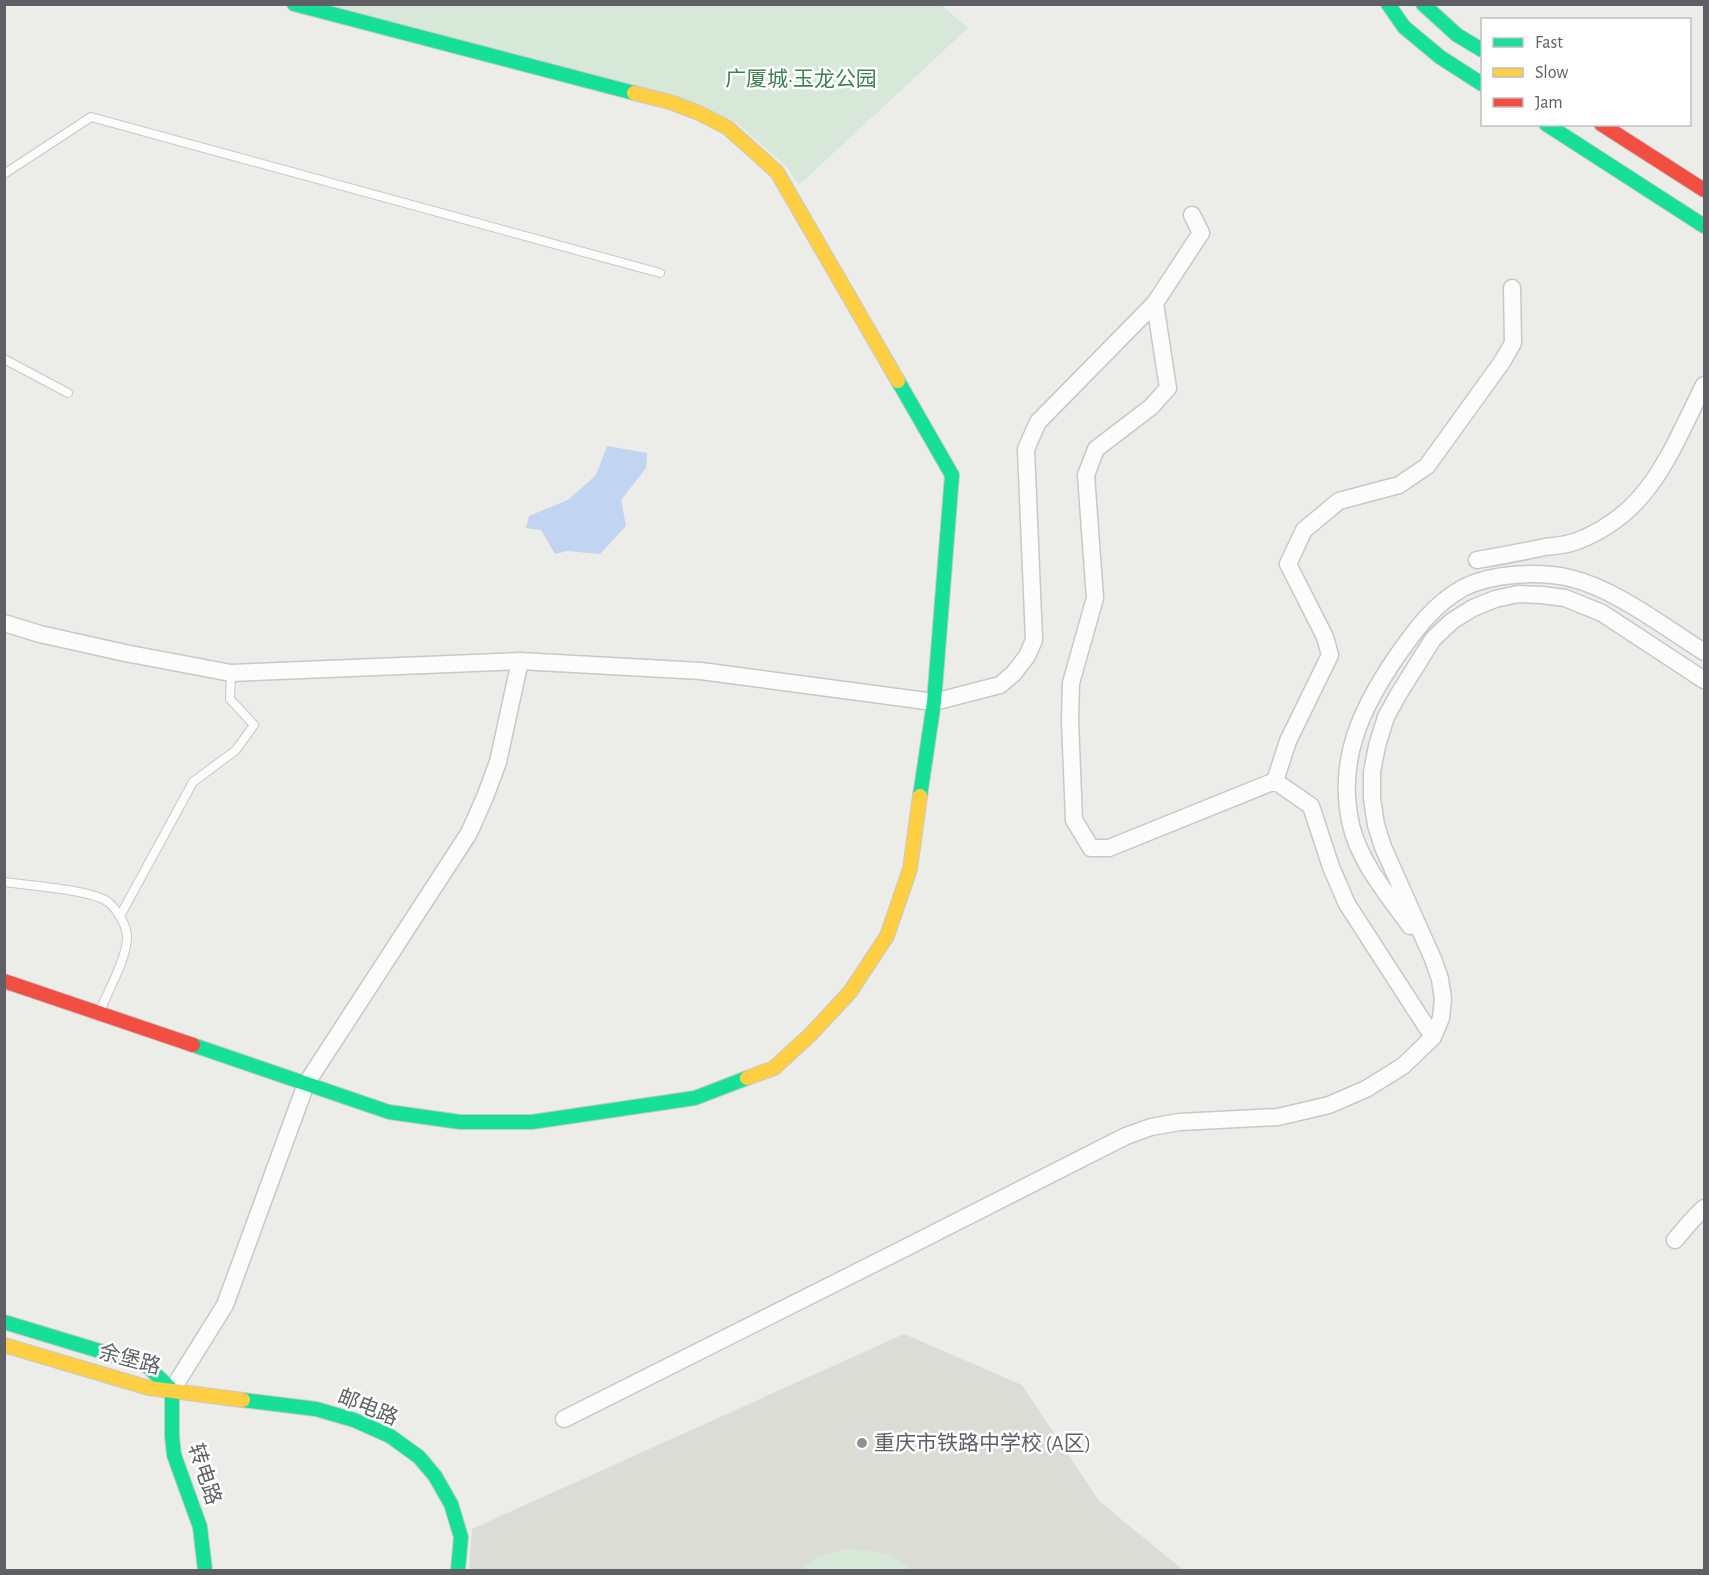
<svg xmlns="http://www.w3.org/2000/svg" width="1709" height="1575" font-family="'Alegreya Sans','Noto Sans SC',sans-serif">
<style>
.education{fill:#dcdcd7}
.green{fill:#d7e7d8}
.water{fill:#c1d4f2}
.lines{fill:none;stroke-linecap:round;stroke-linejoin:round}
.lane-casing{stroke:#c8c8c8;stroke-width:10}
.street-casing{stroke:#c8c8c8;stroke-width:19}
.fast-casing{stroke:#c8c8c9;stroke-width:16}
.slow-casing{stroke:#c8c8c9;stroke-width:16}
.jam-casing{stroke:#c8c8c9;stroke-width:16}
.lane{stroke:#fcfcfc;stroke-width:8}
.street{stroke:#fcfcfc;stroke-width:16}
.fast{stroke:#16e098;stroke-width:14}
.slow{stroke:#ffcf43;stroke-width:14}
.jam{stroke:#f24e42;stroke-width:14}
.poi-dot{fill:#909193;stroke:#fff;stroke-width:2}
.labels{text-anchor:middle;stroke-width:5;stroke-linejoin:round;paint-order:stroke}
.park-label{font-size:21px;fill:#3f8250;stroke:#fff}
.street-label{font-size:21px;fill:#5e6065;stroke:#fff}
.poi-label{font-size:21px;fill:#5e6065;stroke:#fff;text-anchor:start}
</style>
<rect width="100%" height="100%" fill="#ecece8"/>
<path class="education" d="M904,1334L1022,1385L1099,1501L1183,1570H469L472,1529Z"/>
<path class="green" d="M940,4L968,28L799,185L788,168L736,122L330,5Z
M843,1549C874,1550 887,1551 912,1570H800L817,1558Z"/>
<path class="water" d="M607,446L647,453L646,468L621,500L626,526L600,554L567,551L555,554L541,530L526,528L529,516L568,500L596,475Z"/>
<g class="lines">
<g class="lane-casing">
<path id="lane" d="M4,174L91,117L660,273
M4,359L68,393
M4,882C26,885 93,890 108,902C117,909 127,926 127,937C127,958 108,991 100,1011
M120,916L193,782L236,750L254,725L230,699L231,673"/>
</g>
<g class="street-casing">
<path id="street" d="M1155,303L1168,388L1151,407L1096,449L1086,475L1095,598L1071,683L1070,720L1074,820L1091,848H1109L1275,781
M1477,560C1500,556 1522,552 1545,547C1555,546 1567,545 1577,541C1651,513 1671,450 1704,385
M4,623L40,634L125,653L231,673L520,661L701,671L934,702L1000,685L1014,673L1027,656L1034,640L1026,449L1038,422L1155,303L1201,233L1192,215
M1275,781L1288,741L1330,655L1325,637L1288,564L1304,530L1339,501L1399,485L1427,466L1502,362L1513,343L1512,288
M1275,781L1311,806L1331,867L1347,904L1433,1037
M1410,926C1388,895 1360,863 1351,825C1336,760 1362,707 1397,656C1416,629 1434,604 1463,588C1492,573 1539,571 1570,578C1616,589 1664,627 1704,652
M1675,1240L1692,1220L1704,1208
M172,1390L225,1305L306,1084L469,833L485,797L498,762L520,661
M564,1419L907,1247L1126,1136L1151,1127L1179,1122L1278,1117L1329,1105L1366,1089L1403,1066L1433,1037L1441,1018L1443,999L1440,979L1433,959L1383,847L1376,825L1372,799V772L1377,746L1386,717L1398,695L1433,639L1452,621L1473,608L1495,599L1518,594L1542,595L1565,598L1602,613L1704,680"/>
</g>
<g class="fast-casing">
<path id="fast" d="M294,4L634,93
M1388,4L1404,27L1440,57L1482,84
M1423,4L1457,35L1482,50
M1546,124L1704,226
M898,381L952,475L934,702L920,796
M193,1045L389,1112L460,1122H532L695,1098L747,1078
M4,1322L146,1365L172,1390
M172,1390V1436L174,1455L200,1527L205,1570
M243,1400L316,1409L354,1420L390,1436L419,1457L435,1476L451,1504L461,1537L458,1570"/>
</g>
<g class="slow-casing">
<path id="slow" d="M634,93L670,102L699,113L728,128L777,172L898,381
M747,1078L774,1068L811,1034L850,992L887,936L910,869L920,796
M4,1345L149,1388L243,1400"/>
</g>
<g class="jam-casing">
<path id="jam" d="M1601,124L1704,190
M4,981L193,1045"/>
</g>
<use href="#lane" class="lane"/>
<use href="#street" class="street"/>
<use href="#fast" class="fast"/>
<use href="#slow" class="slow"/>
<use href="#jam" class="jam"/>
</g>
<circle class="poi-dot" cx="862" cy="1443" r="6"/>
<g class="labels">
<g class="park-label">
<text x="801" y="86">广厦城·玉龙公园</text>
</g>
<g class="street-label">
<text transform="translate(130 1359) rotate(15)" y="7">余堡路</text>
<text transform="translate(368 1407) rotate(22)" y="7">邮电路</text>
<text transform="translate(205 1474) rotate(72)" y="7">转电路</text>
</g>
<g class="poi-label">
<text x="874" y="1450">重庆市铁路中学校 (A区)</text>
</g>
</g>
<rect width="1709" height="1575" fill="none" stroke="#5e6065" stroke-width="12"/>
<rect x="1481" y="18" width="210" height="108" fill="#ffffff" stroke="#bfbfc1" stroke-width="1.5"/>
<rect x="1493" y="38" width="30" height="9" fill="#16e098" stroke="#bfbfc1" stroke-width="1.5"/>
<text x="1535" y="48" font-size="18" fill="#5e6065">Fast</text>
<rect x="1493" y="68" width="30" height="9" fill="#ffcf43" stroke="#bfbfc1" stroke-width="1.5"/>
<text x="1535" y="78" font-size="18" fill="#5e6065">Slow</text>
<rect x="1493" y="98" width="30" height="9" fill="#f24e42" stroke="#bfbfc1" stroke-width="1.5"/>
<text x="1535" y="108" font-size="18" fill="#5e6065">Jam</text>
</svg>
